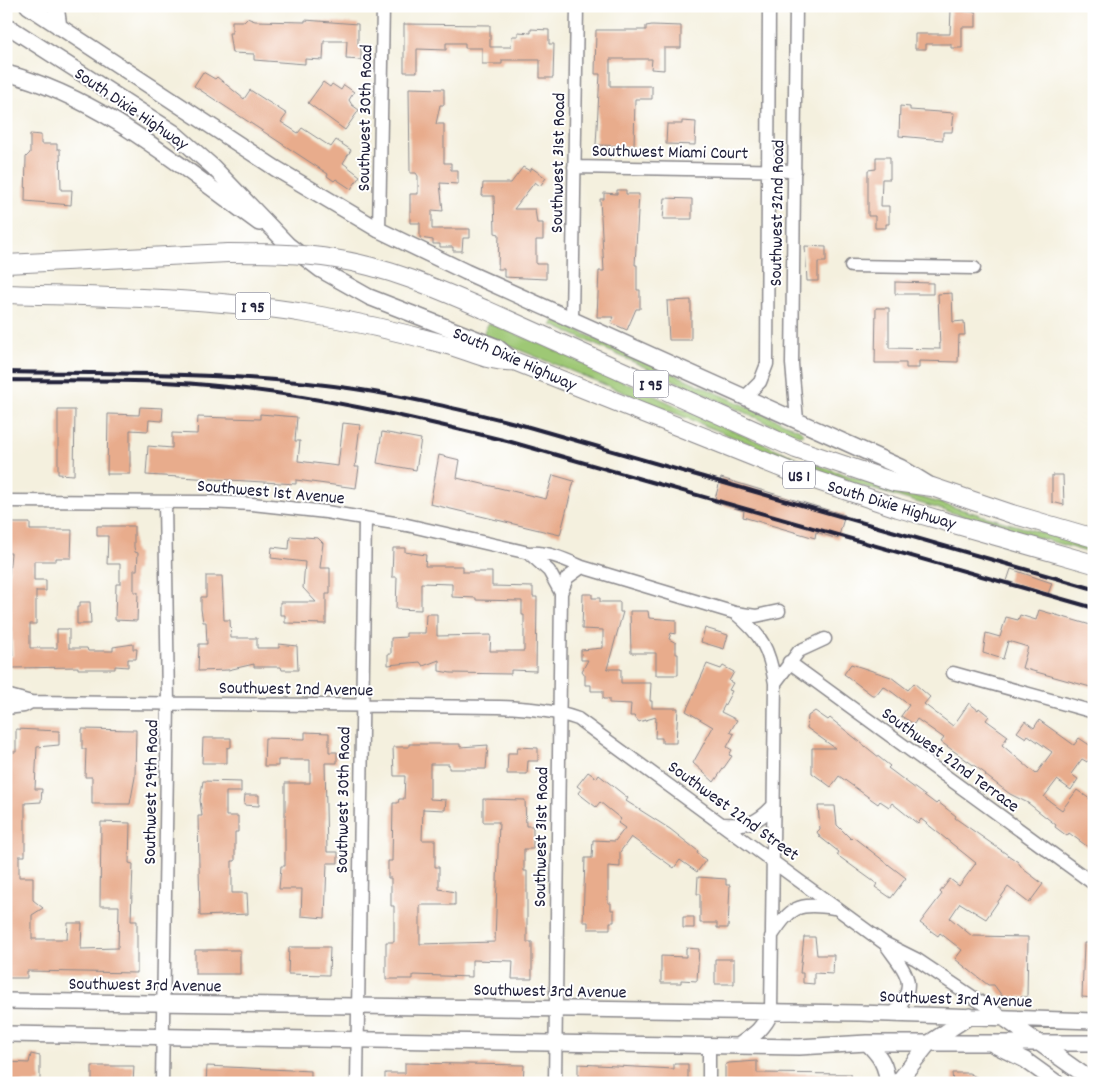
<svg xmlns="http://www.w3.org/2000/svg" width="1100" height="1089" font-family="Dekko,sans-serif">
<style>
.green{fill:#9ec874;stroke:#607558}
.building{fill:#e8ac8c}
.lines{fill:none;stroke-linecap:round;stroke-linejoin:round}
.minor-casing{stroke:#8b898c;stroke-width:15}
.major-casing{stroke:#8b898c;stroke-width:18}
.highway-casing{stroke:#8b898c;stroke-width:20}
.minor{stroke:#fff;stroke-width:12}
.major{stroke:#fff;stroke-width:15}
.highway{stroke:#fff;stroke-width:18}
.rail{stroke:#22223b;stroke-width:4}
.highway-bridge-casing{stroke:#8b898c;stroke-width:20;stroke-linecap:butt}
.highway-bridge{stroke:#fff;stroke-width:18}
.labels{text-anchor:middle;stroke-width:4;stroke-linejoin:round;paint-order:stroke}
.shield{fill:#fff;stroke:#646476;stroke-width:1}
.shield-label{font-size:16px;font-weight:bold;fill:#22223b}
.street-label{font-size:18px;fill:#22223b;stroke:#fff}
</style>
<rect width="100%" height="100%" fill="#fff"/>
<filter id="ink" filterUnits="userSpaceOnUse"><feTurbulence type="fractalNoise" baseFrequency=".02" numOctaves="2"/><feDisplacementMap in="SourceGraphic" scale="10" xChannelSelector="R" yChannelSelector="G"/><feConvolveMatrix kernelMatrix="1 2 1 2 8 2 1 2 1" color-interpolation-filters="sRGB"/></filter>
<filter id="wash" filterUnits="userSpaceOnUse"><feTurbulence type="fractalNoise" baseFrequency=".0096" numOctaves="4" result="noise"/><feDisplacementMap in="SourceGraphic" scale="20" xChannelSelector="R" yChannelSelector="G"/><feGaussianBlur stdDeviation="1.12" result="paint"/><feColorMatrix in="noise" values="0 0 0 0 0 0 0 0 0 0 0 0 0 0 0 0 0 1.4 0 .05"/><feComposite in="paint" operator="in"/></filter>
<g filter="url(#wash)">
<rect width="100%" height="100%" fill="#f4f0de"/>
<path class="green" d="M554,320L800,430L804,434L799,435L783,430L552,325Z
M488,323L541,344L703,418L802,460L871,483L1094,548V554L878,491L821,473L483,335Z"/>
<g id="blocks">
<path class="building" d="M951,10L976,12V27H962V48H951V44H926V49H915V34H950Z
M247,18L255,21L305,22V20L358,24V46H361V60L346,59L347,41H324L323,60L305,59V64L254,60V54L232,53L229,33H232V21H244Z
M404,24L490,25V47H511L512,36H518V32L531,33V29L549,30V44H554L553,78H540V60H502V64H482V48H465V43H446V50L417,49V72H404Z
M652,25L681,26V48H664V70L651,69L652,59H610V86H652V99H635L634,146L596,145L600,74H595L596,30H646V26Z
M203,72L215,79L217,77L244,99L250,90L287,114L281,122L298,133L302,128L331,147L336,140L351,150L343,163L360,176L351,189L336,179L334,181L327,176L328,174L194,86Z
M323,82L330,87L332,84L341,90L344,85L354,92L349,100L352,105L359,110L345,130L308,103Z
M409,88L444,89V105H440L436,124H444V163H451V170H458V184L440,183L443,211L432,210V229H470V238H463L462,251H453V247H440V244H433V240L420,238V223H410V194H418V176L416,173H410Z
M900,106L910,107V110L954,113L952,132H943V140L899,136Z
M682,121L696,122L695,145L666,144L667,124H682Z
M30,134L41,135V144H57V149H60L61,190H72L71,205L25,201L26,157L30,153Z
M876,157H890V179H882L881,206H889V224H886V228H875V216H868V170L876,169Z
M523,167L530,171L532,168L546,178L540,186L535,182L514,209H535L537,223H543V240H536V264H546V279L504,277V269H498L499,234L495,233L494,196H482L483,183H511Z
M617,190H626V194H639L635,265H637V290H640V309H636L627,330L611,323L614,317H597L599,271H604L600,199H604V193L617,194Z
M665,198L692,199V219H663Z
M805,246L826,247V262H818V281H807Z
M895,282L933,283V294H895Z
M952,293L953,322L964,321L965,335H959L958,362L919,361V368H906V363H875L876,308H889V348L940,349L938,294Z
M691,300V340H669L667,301Z
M140,407L163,408L162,421L149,420L148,431L130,430V474H107L108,414L139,415Z
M58,410H75L74,475L58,474Z
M260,414L297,417L295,441H300L298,461L338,466L343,423L360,425L355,467H359L356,488L296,480V484L146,475L148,446L172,448V433L197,434L198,417L260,419Z
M382,432L421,439L416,470L377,463Z
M439,455L460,460L457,478L546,499L553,475L574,481L560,535L430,504Z
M1052,475H1063L1064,505L1052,502Z
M721,478L845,515L838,539L816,532L815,538L743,517L744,511L714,502Z
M8,523H30V530H72L71,558H56V561H34V580H46V591H36V624H30V648H57V629H69V648H87L88,651H113V647L133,644V649H137L136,659H128V667L115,666V669H78V667L13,668L8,663V656H13L10,594H7L11,553H7Z
M97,526H134V547L135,552L138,553L137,570H134V592H138L137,621L115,620L116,584H120V564H107L108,536H97Z
M290,536L318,538L323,543L320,568H330V594H326V624L285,623V615H280V602H316L303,588L305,562L271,558L272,547L289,549Z
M393,548H405V552L426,555L425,566H463V572H492V586L533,587V597H537L536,671L511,670V674L451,673L439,671V660L423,666L420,662L388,665V654H391V638L406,637V633H425L426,614H437V636L491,635L490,651H524V615H522V601L476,600V598L452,597V584L421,583V610L396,609L397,577H392Z
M1011,569L1052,583L1048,594L1007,581Z
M206,576H222L224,620H230L231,638H257V648H279V644L297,646L298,670H282L281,667H254V664L228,670L198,671L199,644H207L206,622H203L201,609V597H206Z
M583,594H592V598H600V602H620V612H623L607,669H621V683H651L650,701H652V708H678L676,743H662V738H655L656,717L639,722L634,716H630L631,704L609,703V699H603V691H591V685H585V675L582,671L588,660H581V650L603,648V630L582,629Z
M80,602H90L91,624H77V607H80Z
M1039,610L1094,626V688L1022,668L1028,647L1008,641L1003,659L983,653L986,633L1000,637L1006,617L1018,620L1020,615L1036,620Z
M630,611H648L649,618L676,620V634L671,633L669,639L676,643V654H678V675H656V653H631Z
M705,628L728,635L724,649L701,642Z
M707,664L721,669L723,666L734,672L729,681L733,683L729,690L732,691L721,712L737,720L730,732L734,734L727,747L732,750L729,755L732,756L714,782L693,763L713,727L686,711Z
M851,664L891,677L908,690L914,683L930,697L924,704L953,726L969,703L978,710L979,708L989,716L986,720L1008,736L1002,745L1036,774L1052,752L1028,735L1026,738L1017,732L1025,721L1034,728L1039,720L1074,745L1079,738L1094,748V753L1087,762L1082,759L1071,774L1078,779L1071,790L1057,780L1044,797L1062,810L1077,790L1094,802V839L1088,847L1069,833L1067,836L1055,827L1056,825L1028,803L1010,794L985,775L986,774L941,742L944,738L917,719L914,724L901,716L909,705L892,692L883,686L876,695H872L844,674Z
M815,711L828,720L830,718L890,766L888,768L936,804L938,802L956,816L955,818L1018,862L1023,869L1043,884L1029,903L1008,887L986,919L960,903L950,918L972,936L1028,937L1027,997L1002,996L994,985H988L955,959L962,950L940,933L938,936L920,923L942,894L940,892L950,879L959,886L976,863L921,819L918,824L892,803L889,807L880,801L878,804L839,776L831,787L812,773V748H835L807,728L808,716Z
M16,729L59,731V745L37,747L35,789H42L41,802L25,803V856H19V877H33V900L43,908L32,915V939H67L68,923H82L81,949L118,948L119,906H100L101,822L130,823L129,863L133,864L131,921H137V973L27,971V978H6V797H8V775H6V757H9V752H16Z
M82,729L136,730L135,777L130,804H92V777H85L86,749H82Z
M305,732L329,733V752H337V763H325L327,852H338V863H327L325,918L301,916L302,889H279L281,866H285V783H310V760H278V766H264L265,738L305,739Z
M203,738H231V747L227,748V763H202Z
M409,744H460V747L488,745L486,769H449V764H430V799L446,800L445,810L423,809L422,840H435V867H439V889L455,892V905H420V944L495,942L499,822H483V799L525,800L526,826H533V849H524V871H527V942H532V979H512L513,961L472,960V977L413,975V979H386V942H394V906H391V878H388V861H392L393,803H398L399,799H404L405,776H394L393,747H409Z
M518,747L538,748V761H528L527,774H507L508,753H517Z
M588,772L597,778L599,775L628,798L626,801L670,829L698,851L697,853L706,860L697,872L680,860L674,868L631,837L620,852V867L608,866V903H611V910H614V922H610V929H588V922H583L585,858H592L593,840L615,841L625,828L618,823L621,819L600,802L596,807L578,793L581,789L577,786Z
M203,781L241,782V792H226V816H238V832H235V861H232V893H247L248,914L200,916L198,816H202L200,800Z
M245,795H259V806L244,805Z
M818,806H835L837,825L851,839L853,837L906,878L891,898L875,887L877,884L837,855L839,852L820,837L817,832L820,829Z
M698,877L726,879V885H730L728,928H717V923H700V894H697Z
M683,917H694V928H683Z
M804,937H815L817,955H834L833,974L814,973V984L803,983V973H800Z
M1084,943H1094V998L1082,997Z
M289,947H330L329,975L288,974Z
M686,948L699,949L697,981L681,980V983H661V956L686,957Z
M195,950H240V974H195Z
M715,959H734V984H715Z
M31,1054L40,1056V1083H6V1062L29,1063Z
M757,1061V1073L851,1074L852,1083H725V1065L729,1063Z
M405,1063L524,1065L523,1083H385V1073H405Z
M578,1064L674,1069V1064H688V1083H578Z
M92,1066H134L133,1083H92Z
M207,1066L311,1071V1083H206Z
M952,1073H969L987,1083H953Z"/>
</g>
</g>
<g filter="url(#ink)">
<use href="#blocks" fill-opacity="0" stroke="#8b898c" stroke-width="1"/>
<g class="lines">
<g class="minor-casing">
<path id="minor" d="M796,6L792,364L797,420
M574,167L795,171
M379,230L383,6
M851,266L974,268
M572,320L577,6
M745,397L760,382L767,364L769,6
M6,501L207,502L252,504L326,512L407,525L529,553L549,571L561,593
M529,553C547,551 566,560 582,567L735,613L756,616L779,611
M735,613C762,635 769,649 775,683L771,1012
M789,662L1094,884
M953,673L1094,712
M775,683L799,651L825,639
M6,695L31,702L499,707C526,708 553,710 578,719L884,943L916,959L1004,1018
M6,708L24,706L31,702
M721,824C746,825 754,826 772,807
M771,937C791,907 797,902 834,908
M886,945C906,973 920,984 893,1014
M162,1083L168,703L165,502
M357,1083L365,518
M555,1083L561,593L567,578L582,567
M709,1083V1045"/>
</g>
<g class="major-casing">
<path id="major" d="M28,6L275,168L379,230L466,272L900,467L931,486
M56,6L59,27
M6,25L173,132L213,167L288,245L321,270L369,297L497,347L514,361
M6,73C102,98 180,166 259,223
M6,1001L859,1013L1094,1021
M1005,1019L1094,1082
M6,1034L799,1047L867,1043H1094
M867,1043C879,1055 887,1065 887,1083
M740,1045C754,1035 764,1028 771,1012
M994,1045L1025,1060L1057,1083
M897,1083L929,1043L970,1016"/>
</g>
<g class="highway-casing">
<path id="highway" d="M6,264L228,253
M6,294C106,297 206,297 304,313C353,321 401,332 448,345C470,351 492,363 514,361L794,473L898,508L1094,564
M484,309L796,449L894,482L932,487L1012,514L1094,538"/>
</g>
<use href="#minor" class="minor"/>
<use href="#major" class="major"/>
<use href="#highway" class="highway"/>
<path class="rail" d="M6,372C122,374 240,372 355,389C409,397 462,410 515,423L1094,589
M6,380C73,381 140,379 207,385C310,394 410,417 511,442L1094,608"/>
<g class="highway-bridge-casing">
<path id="highway-bridge" d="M228,253C264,253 300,253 335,259C387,267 436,288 484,309"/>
</g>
<use href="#highway-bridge" class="highway-bridge"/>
</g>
</g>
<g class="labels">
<g class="shield">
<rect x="235.5" y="292.5" width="35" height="27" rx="4"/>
<rect x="633.5" y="370.5" width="35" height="27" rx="4"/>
<rect x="783" y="461.5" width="32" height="27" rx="4"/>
</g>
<g class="shield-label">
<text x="253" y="312">I 95</text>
<text x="651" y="390">I 95</text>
<text x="799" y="481">US 1</text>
</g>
<g class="street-label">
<text transform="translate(132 108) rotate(34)" y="6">South Dixie Highway</text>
<text transform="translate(364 118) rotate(-89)" y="6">Southwest 30th Road</text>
<text transform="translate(670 151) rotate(1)" y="6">Southwest Miami Court</text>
<text transform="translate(557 163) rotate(-89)" y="6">Southwest 31st Road</text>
<text transform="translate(776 213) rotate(-89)" y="6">Southwest 32nd Road</text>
<text transform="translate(515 358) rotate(24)" y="6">South Dixie Highway</text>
<text transform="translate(271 491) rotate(5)" y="6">Southwest 1st Avenue</text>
<text transform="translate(892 504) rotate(17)" y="6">South Dixie Highway</text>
<text transform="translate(296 688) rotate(1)" y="6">Southwest 2nd Avenue</text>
<text transform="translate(951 759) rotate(36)" y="6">Southwest 22nd Terrace</text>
<text transform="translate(150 792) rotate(-89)" y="6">Southwest 29th Road</text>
<text transform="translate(342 800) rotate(-89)" y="6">Southwest 30th Road</text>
<text transform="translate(734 810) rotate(36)" y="6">Southwest 22nd Street</text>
<text transform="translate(540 837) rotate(-89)" y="6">Southwest 31st Road</text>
<text transform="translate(145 984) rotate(1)" y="6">Southwest 3rd Avenue</text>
<text transform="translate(550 990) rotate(1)" y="6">Southwest 3rd Avenue</text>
<text transform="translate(956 998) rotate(2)" y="6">Southwest 3rd Avenue</text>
</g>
</g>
<rect width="1100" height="1089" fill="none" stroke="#fff" stroke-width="25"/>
</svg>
